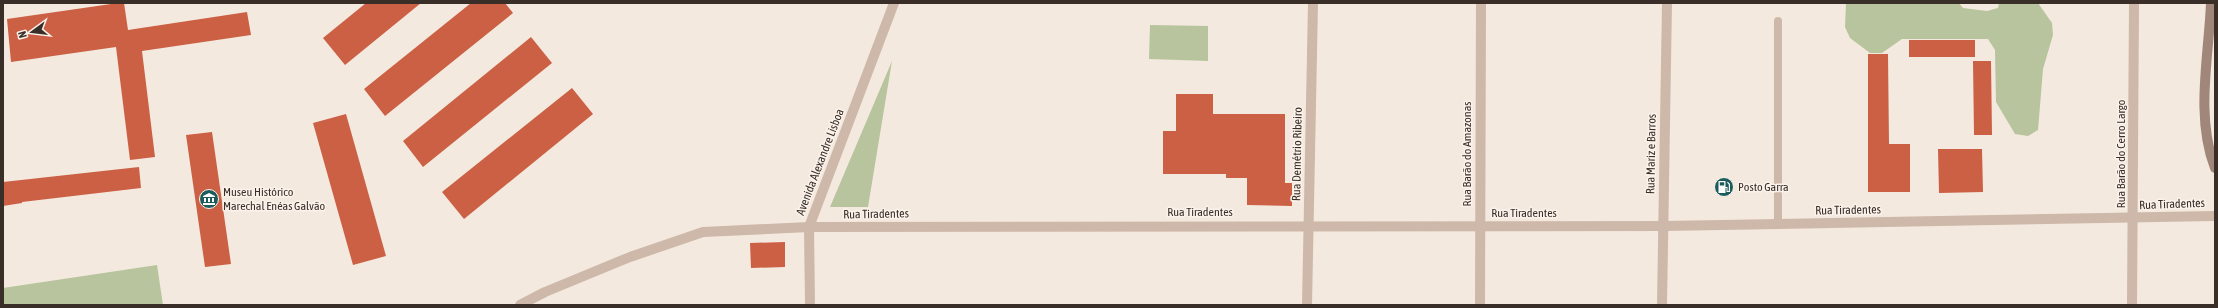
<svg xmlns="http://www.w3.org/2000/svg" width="2218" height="308" font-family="'Asap Condensed',sans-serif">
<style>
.green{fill:#b8c49d}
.building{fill:#cb6044}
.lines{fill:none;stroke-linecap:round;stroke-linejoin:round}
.service{stroke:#cdb8a9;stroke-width:8}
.minor{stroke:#cdb8a9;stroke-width:10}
.tertiary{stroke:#cdb8a9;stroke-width:10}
.secondary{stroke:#a1867a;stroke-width:10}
.labels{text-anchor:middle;stroke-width:3;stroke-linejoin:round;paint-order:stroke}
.street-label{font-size:12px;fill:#3a2e29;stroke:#fbf3eb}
.poi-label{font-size:12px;fill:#3a2e29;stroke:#fbf3eb;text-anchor:start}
</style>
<rect width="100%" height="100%" fill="#f4e9de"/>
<path class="green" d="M1846,3H1959L1963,8L1987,11L1998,8L1999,3H2038L2052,23L2053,35L2043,69L2038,130L2028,136L2015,134L1996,102L1995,50L1988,39H1902L1882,53H1870L1850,38L1845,27Z
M1150,25L1208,26V61L1149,59Z
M892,61L868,207H830Z
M157,265L163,305H3V288Z"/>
<path class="building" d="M118,3H124L128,30L247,12L251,35L142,51L155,157L130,160L116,47L11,62L7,19Z
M366,3H421L345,65L323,38Z
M471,3H505L513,13L385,116L364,89Z
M531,37L552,63L423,167L403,141Z
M1909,40H1975V57H1909Z
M1868,54H1888L1889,144H1910V192H1868Z
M1973,61H1991L1992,135H1974Z
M572,88L593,114L464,219L442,192Z
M1176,94H1213V114H1285V183H1292V206L1247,205V178H1226V174H1163V131H1176Z
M346,114L386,256L353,265L313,123Z
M212,132L231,264L205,267L186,135Z
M1938,149H1982L1983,192L1939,193Z
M139,167L141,188L22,202V203L3,206V182Z
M785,242V267L751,268L750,243Z"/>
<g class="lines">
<path class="service" d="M1778,21V224"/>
<path class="minor" d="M809,227L1663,226L2215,216
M1307,305L1313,3"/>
<path class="tertiary" d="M520,305L545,292L630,257L703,232L809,227
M810,305L809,227L894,3
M1480,305L1481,3
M1662,305L1667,3
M2132,305L2134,3"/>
<path class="secondary" d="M2211,3C2209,56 2195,116 2215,168"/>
</g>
<defs>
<g id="fuel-disc" transform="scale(1)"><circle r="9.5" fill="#1c5c5d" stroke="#fbf3eb"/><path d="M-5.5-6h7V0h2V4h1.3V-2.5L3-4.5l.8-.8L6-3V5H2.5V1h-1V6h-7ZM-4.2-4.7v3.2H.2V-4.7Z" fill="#fff"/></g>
<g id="museum-disc" transform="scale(1)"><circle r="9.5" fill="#1c5c5d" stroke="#fbf3eb"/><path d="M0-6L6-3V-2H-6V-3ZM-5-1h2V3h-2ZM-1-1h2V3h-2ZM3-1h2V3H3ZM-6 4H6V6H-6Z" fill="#fff"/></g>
</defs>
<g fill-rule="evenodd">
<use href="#fuel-disc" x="1724" y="187"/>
<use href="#museum-disc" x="209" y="199"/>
</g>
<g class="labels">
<g class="street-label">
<text transform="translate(1297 154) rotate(-89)" y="4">Rua Demétrio Ribeiro</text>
<text transform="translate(1467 154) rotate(-90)" y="4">Rua Barão do Amazonas</text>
<text transform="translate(1651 154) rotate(-89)" y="4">Rua Mariz e Barros</text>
<text transform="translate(2121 154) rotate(-90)" y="4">Rua Barão do Cerro Largo</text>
<text transform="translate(820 162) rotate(-69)" y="4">Avenida Alexandre Lisboa</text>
<text transform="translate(2172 204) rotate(-2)" y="4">Rua Tiradentes</text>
<text transform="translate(1848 210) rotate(-1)" y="4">Rua Tiradentes</text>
<text x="1200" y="216">Rua Tiradentes</text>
<text x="1524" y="217">Rua Tiradentes</text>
<text transform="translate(876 214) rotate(-1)" y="4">Rua Tiradentes</text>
</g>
<g class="poi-label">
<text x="1738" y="191">Posto Garra</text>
<text x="223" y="196">Museu Histórico<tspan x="223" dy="14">Marechal Enéas Galvão</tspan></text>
</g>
</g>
<rect width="2218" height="308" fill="none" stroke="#3a2e29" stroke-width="8"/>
<g transform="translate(32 32) rotate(255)" stroke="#fbf3eb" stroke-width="3" paint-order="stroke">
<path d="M0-3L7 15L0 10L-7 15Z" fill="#3a2e29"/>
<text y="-6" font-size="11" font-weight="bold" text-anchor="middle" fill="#3a2e29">N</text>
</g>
</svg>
